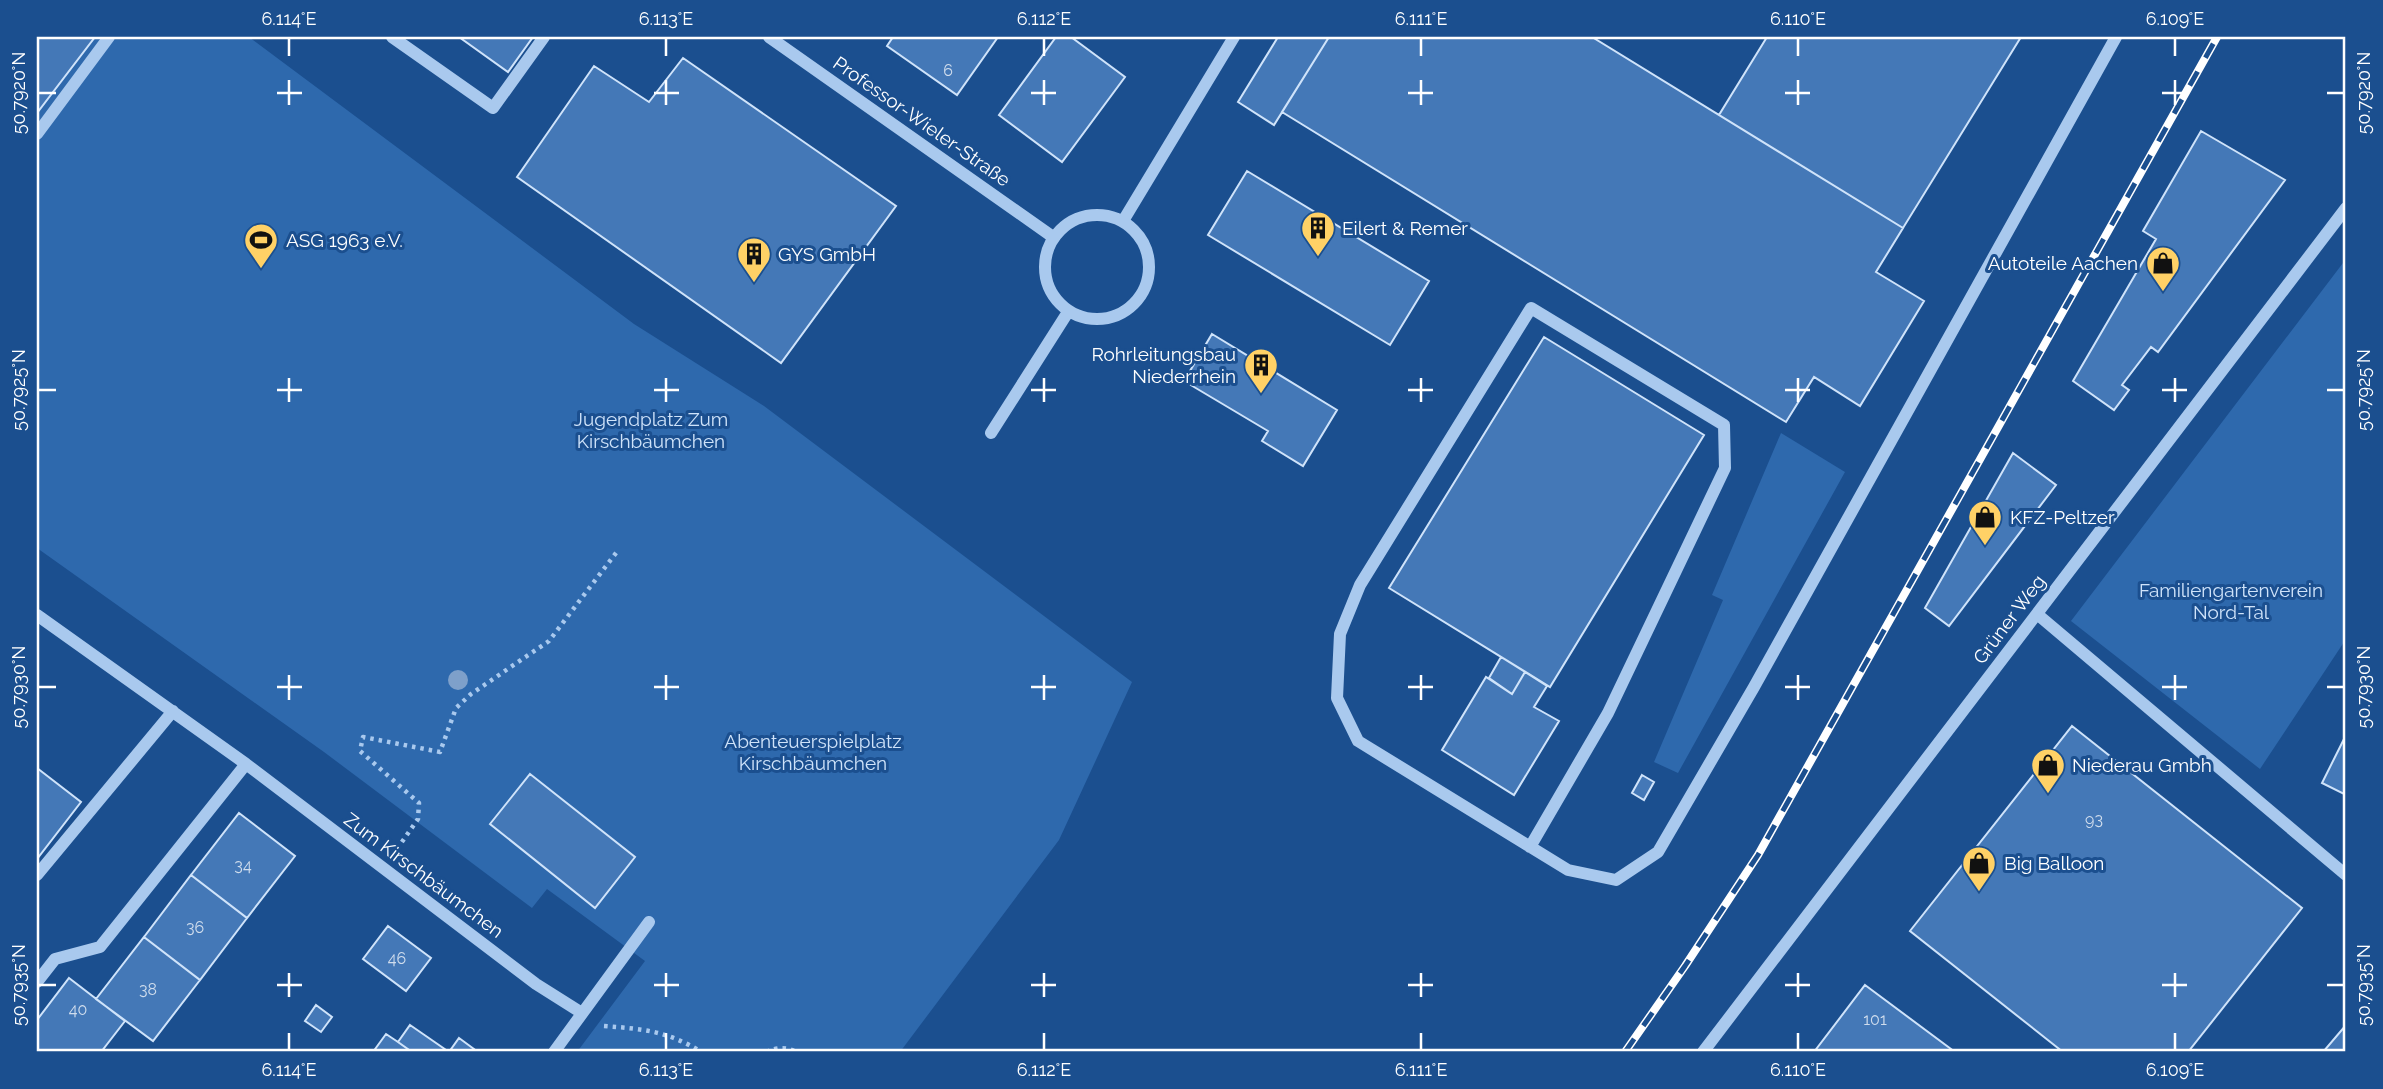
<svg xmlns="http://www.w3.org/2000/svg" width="2383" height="1089" font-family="Raleway,sans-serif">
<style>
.green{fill:#2e69ad}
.building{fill:#4478b7;stroke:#cfe3fa;stroke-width:2}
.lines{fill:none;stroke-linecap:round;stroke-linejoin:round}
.path{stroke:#a9c9ee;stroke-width:4.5;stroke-dasharray:3.5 5;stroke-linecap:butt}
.minor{stroke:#a9c9ee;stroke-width:12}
.rail-casing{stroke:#fff;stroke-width:8}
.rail{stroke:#1b4f8f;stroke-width:5;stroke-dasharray:16;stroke-linecap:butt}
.tree{fill:#7ea0ca}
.ticks{fill:none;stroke:#fff;stroke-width:2.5}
.labels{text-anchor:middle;stroke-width:6;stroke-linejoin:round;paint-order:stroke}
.number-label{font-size:16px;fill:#d0dded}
.street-label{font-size:19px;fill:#fff;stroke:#1b4f8f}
.poi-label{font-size:19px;fill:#fff;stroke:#1b4f8f;text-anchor:start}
.park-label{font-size:19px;fill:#cfe3fa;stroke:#1b4f8f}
.neatline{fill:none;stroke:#fff;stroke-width:2.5}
.ticks-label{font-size:18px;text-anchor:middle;fill:#fff}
</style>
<rect width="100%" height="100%" fill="#1b4f8f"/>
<path class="green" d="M37,37H249L634,324L764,406L1132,682L1059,840L900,1052H577L645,961L547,889L532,908L324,752L37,548Z
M2346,259V639L2260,769L2071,621Z
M1781,433L1845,472L1678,773L1654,762L1723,600L1712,595Z"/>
<path class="building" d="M37,37H95L37,113Z
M459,37H533L508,72Z
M893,37H998L957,95L887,46Z
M1056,37H1071L1125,77L1062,162L999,115Z
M1278,37H1329L1274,125L1238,102Z
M1329,37H1592L1903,228L1876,272L1924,301L1860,406L1814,377L1786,422L1282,112Z
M1767,37H2021L1903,228L1719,115Z
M683,58L896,206L781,363L517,177L594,66L649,102Z
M2201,131L2285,180L2158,352L2151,347L2122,385L2129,390L2114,410L2073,381L2156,239L2143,231Z
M1247,171L1429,281L1390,345L1208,235Z
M1212,334L1337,410L1303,466L1262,441L1268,431L1184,381Z
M1544,337L1704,435L1550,687L1389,588Z
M2013,453L2056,485L1949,626L1925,608Z
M1501,657L1525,672L1512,694L1489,678Z
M1525,672L1547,686L1534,707L1559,721L1514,795L1442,750L1486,677L1512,694Z
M2072,726L2302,908L2188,1052H2063L1910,931Z
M2346,735V795L2322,783Z
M37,768L81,802L37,859Z
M530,774L635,857L595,908L490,824Z
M1642,775L1654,782L1644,800L1632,793Z
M239,813L295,856L247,918L191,875Z
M191,875L247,918L200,980L144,937Z
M388,926L431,958L406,991L363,959Z
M144,937L200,980L153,1041L96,999Z
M69,978L125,1021L101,1052H40L37,1050V1020Z
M1865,985L1955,1052H1814Z
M316,1005L332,1017L321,1032L305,1021Z
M410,1025L449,1052H412L398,1042Z
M2346,1025V1052H2323Z
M386,1034L398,1042L412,1052H373Z
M459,1038L478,1052H449Z"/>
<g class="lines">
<path class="path" d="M397,849L418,819L419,803L360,751L363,737L440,752L456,708L471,694L549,641L619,549
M604,1026C645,1029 666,1031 702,1052
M766,1052C778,1047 786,1047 797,1052"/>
<path class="minor" d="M392,37L493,108L544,37
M769,37L1053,237
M37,134L109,37
M1045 267a52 52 0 1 1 104 0a52 52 0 1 1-104 0Z
M1123,221L1234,37
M991,433L1068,312
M2037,614L2346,875
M37,615L246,764L536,984L582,1013
M1530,847L1608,713L1725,468L1724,425L1531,308L1360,585L1340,634L1337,698L1358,741L1568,870L1616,880L1658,852L1754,687L2116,37
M37,875L173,711
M37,982L55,959L100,947L246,764
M554,1052L649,922
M1703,1052L2346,208"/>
<g class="rail-casing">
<path id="rail" d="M1625,1052L1685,966L1758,855L2217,37"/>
</g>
<use href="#rail" class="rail"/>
</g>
<circle class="tree" cx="458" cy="680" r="10"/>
<path class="ticks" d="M289,38V56M666,38V56M1044,38V56M1421,38V56M1798,38V56M2175,38V56M289,80V105M666,80V105M1044,80V105M1421,80V105M1798,80V105M2175,80V105M38,93H56M277,93H302M654,93H679M1031,93H1056M1408,93H1433M1785,93H1810M2162,93H2187M2327,93H2344M289,378V402M666,378V402M1044,378V402M1421,378V402M1798,378V402M2175,378V402M38,390H56M277,390H302M654,390H679M1031,390H1056M1408,390H1433M1785,390H1810M2162,390H2187M2327,390H2344M289,675V700M666,675V700M1044,675V700M1421,675V700M1798,675V700M2175,675V700M38,687H56M277,687H302M654,687H679M1031,687H1056M1408,687H1433M1785,687H1810M2162,687H2187M2327,687H2344M289,973V997M666,973V997M1044,973V997M1421,973V997M1798,973V997M2175,973V997M38,985H56M277,985H302M654,985H679M1031,985H1056M1408,985H1433M1785,985H1810M2162,985H2187M2327,985H2344M289,1033V1050M666,1033V1050M1044,1033V1050M1421,1033V1050M1798,1033V1050M2175,1033V1050"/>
<defs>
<g id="building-pin" transform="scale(1.75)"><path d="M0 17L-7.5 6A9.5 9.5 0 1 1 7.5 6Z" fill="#ffd166" stroke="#1b4f8f"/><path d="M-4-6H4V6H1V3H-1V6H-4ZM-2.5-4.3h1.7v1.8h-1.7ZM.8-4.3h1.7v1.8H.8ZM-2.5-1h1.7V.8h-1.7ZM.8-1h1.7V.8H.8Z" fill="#111"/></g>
<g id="stadium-pin" transform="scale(1.75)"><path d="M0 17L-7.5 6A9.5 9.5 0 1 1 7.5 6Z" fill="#ffd166" stroke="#1b4f8f"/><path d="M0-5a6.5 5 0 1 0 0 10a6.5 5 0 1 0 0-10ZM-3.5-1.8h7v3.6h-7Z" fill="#111"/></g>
<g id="shop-pin" transform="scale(1.75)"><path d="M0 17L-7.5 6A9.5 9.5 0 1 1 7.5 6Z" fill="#ffd166" stroke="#1b4f8f"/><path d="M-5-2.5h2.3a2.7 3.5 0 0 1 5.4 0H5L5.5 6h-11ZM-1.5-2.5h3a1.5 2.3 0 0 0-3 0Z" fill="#111"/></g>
</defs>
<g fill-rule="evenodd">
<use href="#building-pin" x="1318" y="228"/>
<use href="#stadium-pin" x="261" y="240"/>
<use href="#building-pin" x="754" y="254"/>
<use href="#shop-pin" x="2163" y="263"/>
<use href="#building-pin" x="1261" y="365"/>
<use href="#shop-pin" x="1985" y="517"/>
<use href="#shop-pin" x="2048" y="765"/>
<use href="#shop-pin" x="1979" y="863"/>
</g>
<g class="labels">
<g class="number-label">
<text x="948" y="76">6</text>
<text x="2094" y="825">93</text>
<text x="243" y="871">34</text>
<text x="195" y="933">36</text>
<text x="397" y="964">46</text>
<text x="148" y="995">38</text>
<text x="78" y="1015">40</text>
<text x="1875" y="1025">101</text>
</g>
<g class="street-label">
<text transform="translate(922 121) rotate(35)" y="7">Professor-Wieler-Straße</text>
<text transform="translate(2009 619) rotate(-53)" y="7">Grüner Weg</text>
<text transform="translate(424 875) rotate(37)" y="7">Zum Kirschbäumchen</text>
</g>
<g class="poi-label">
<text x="1342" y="235">Eilert &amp; Remer</text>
<text x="286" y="247">ASG 1963 e.V.</text>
<text x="778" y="261">GYS GmbH</text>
<text x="2138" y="270" text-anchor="end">Autoteile Aachen</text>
<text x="1236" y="361" text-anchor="end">Rohrleitungsbau<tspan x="1236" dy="22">Niederrhein</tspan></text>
<text x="2010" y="524">KFZ-Peltzer</text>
<text x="2072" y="772">Niederau Gmbh</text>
<text x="2004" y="870">Big Balloon</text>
</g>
<g class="park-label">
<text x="651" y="426">Jugendplatz Zum<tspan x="651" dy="22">Kirschbäumchen</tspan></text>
<text x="2231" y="597">Familiengartenverein<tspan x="2231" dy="22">Nord-Tal</tspan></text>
<text x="813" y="748">Abenteuerspielplatz<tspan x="813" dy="22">Kirschbäumchen</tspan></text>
</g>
</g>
<rect width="2383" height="1089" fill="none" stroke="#1b4f8f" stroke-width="77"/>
<rect x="38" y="38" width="2306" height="1012" class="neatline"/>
<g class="ticks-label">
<text x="289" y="25">6.114°E</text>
<text x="666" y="25">6.113°E</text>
<text x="1044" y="25">6.112°E</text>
<text x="1421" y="25">6.111°E</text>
<text x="1798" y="25">6.110°E</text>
<text x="2175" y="25">6.109°E</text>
<text transform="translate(2364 93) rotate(-90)" y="6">50.7920°N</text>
<text transform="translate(19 93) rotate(-90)" y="6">50.7920°N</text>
<text transform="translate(2364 390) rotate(-90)" y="6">50.7925°N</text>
<text transform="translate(19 390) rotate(-90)" y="6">50.7925°N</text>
<text transform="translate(2364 687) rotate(-90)" y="6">50.7930°N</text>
<text transform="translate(19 687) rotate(-90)" y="6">50.7930°N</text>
<text transform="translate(2364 985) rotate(-90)" y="6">50.7935°N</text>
<text transform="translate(19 985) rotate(-90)" y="6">50.7935°N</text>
<text x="289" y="1076">6.114°E</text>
<text x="666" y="1076">6.113°E</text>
<text x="1044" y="1076">6.112°E</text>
<text x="1421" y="1076">6.111°E</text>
<text x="1798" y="1076">6.110°E</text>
<text x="2175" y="1076">6.109°E</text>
</g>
</svg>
